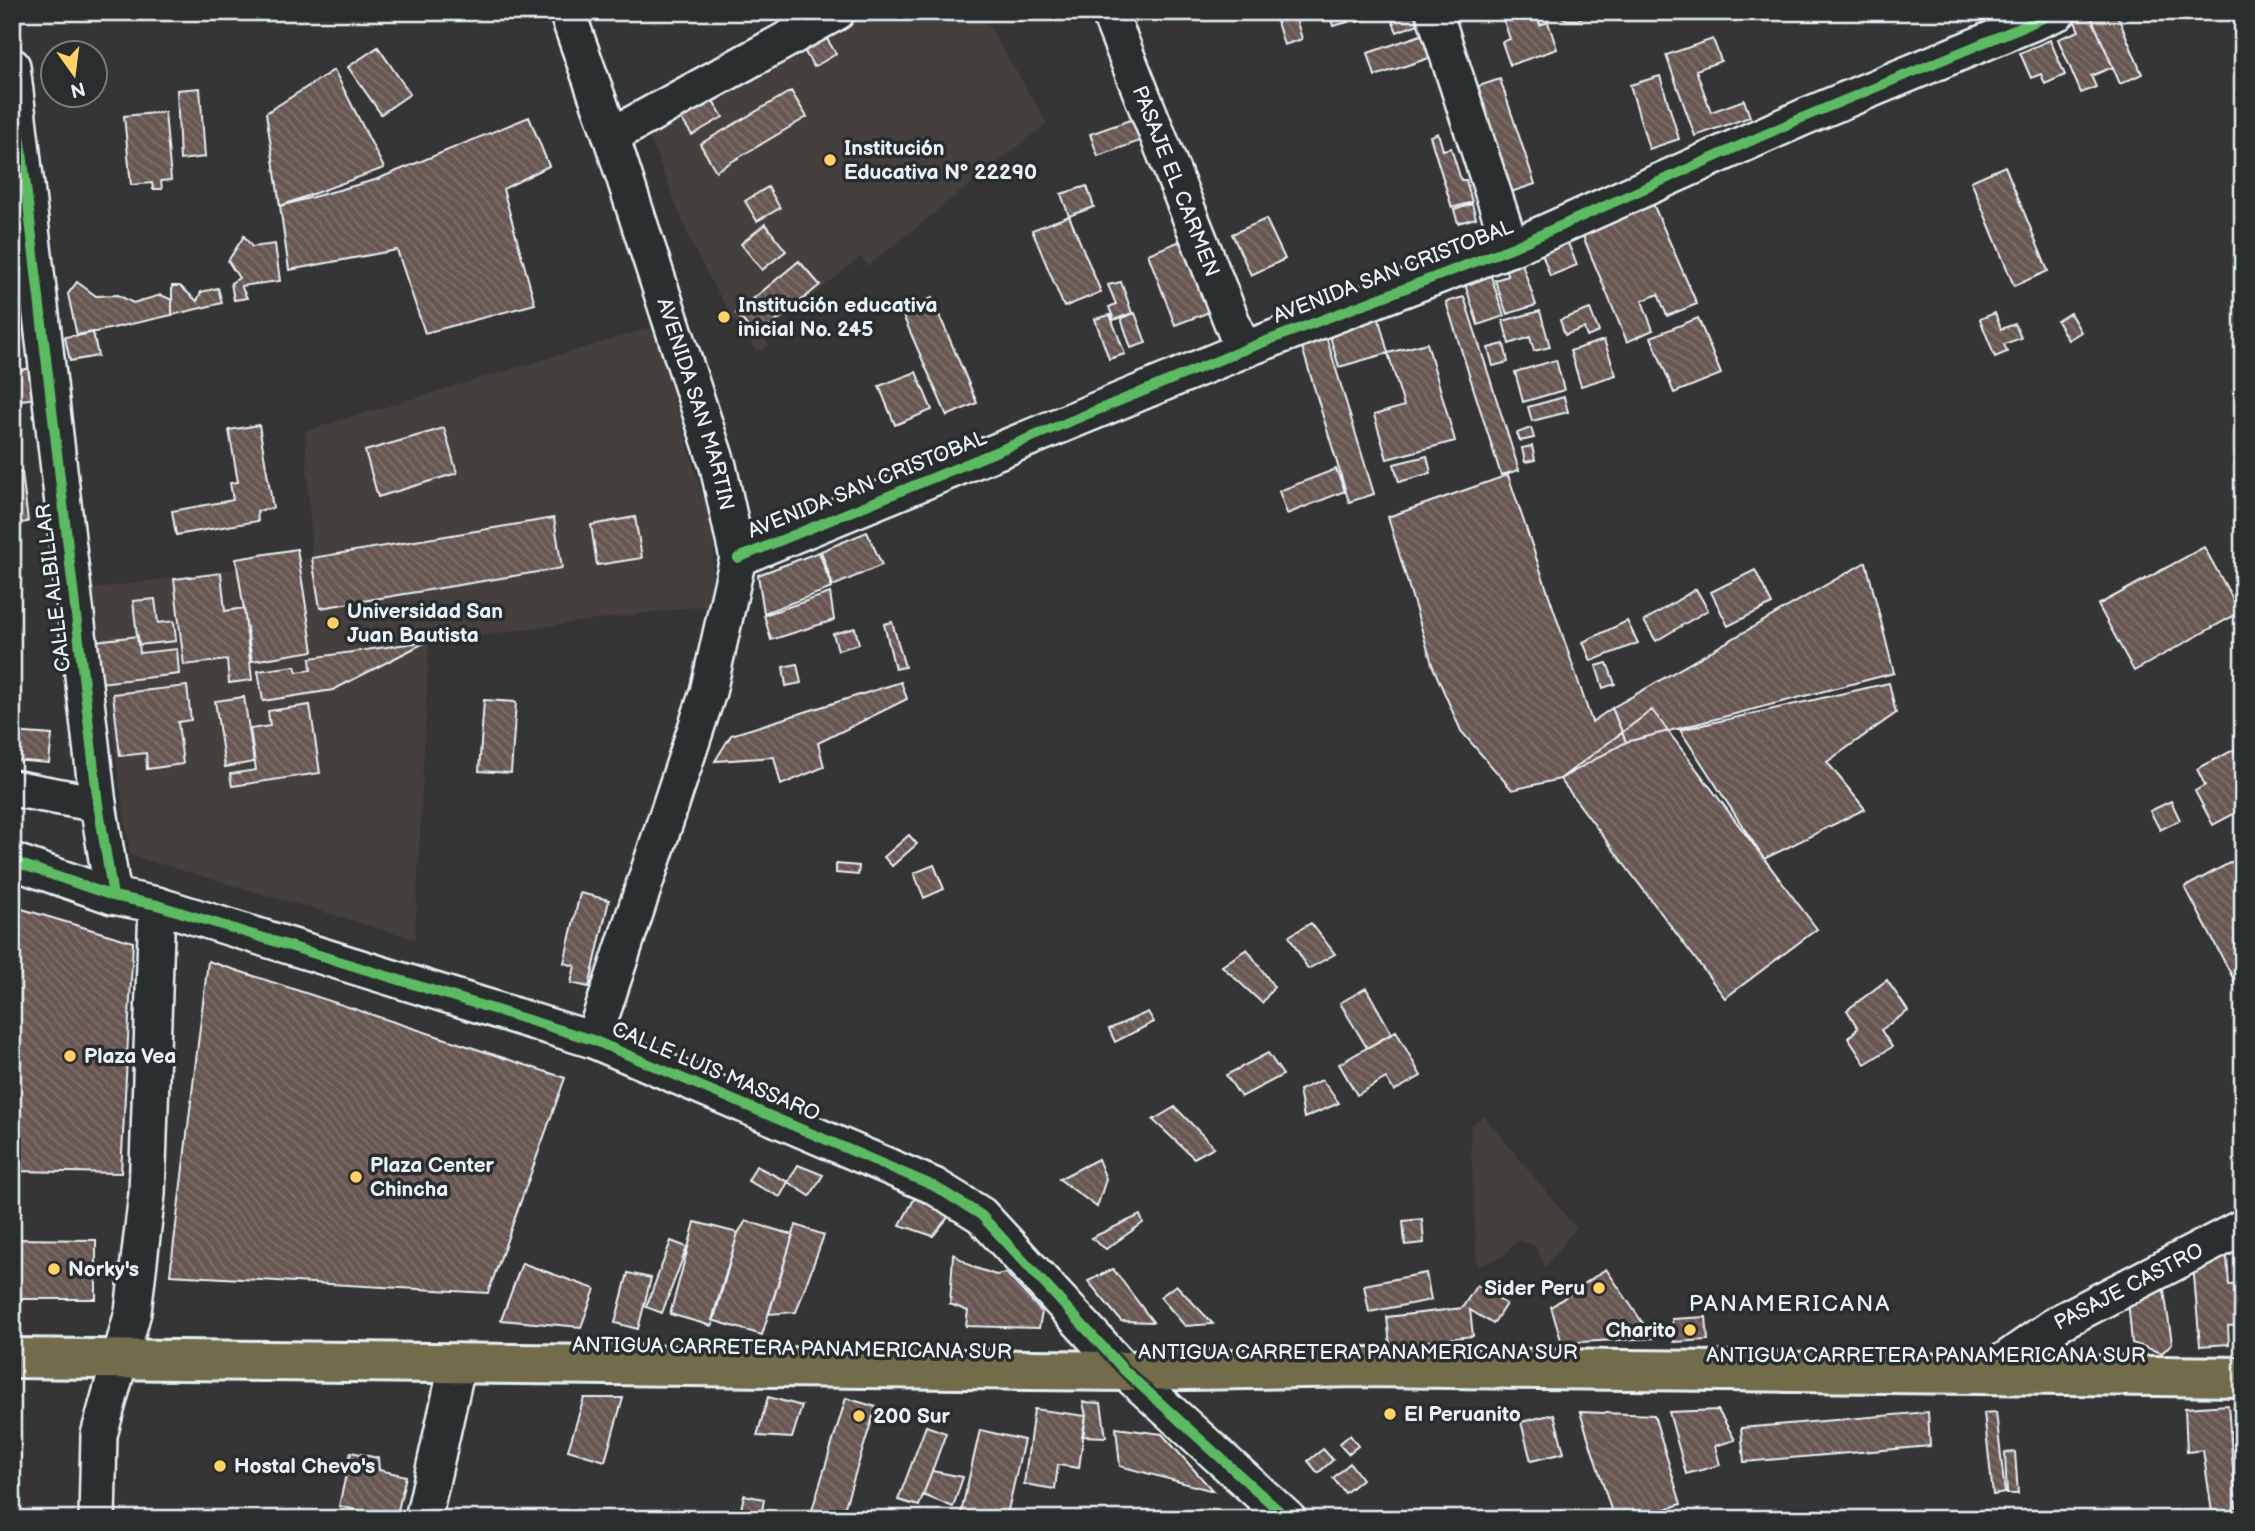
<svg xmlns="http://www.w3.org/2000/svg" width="2255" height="1531" font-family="'Balsamiq Sans',sans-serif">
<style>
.built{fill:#453f3e}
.building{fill:url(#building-back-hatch);stroke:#e8f1f8;stroke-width:2}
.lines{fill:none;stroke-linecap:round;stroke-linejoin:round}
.minor-casing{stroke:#e8f1f8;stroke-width:40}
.highway-casing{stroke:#e8f1f8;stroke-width:44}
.minor{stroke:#2a2d2e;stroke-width:35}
.highway{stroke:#726c4b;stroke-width:38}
.cycleway-casing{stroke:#2a2d2e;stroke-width:15}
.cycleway{stroke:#5cba63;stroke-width:10}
.poi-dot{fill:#ffd166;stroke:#2a2d2e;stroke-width:2.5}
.labels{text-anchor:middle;stroke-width:7;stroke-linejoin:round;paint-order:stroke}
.poi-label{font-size:21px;font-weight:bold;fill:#e8f1f8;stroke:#2a2d2e;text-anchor:start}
.street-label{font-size:21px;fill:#e8f1f8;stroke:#2a2d2e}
.neighbourhood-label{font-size:23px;letter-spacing:2px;fill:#e8f1f8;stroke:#2a2d2e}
</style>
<defs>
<pattern id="building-back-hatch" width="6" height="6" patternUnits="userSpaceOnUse" patternTransform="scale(1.75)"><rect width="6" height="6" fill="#685752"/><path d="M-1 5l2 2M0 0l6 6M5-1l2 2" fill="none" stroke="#7e706c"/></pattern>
</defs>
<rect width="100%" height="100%" fill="#363535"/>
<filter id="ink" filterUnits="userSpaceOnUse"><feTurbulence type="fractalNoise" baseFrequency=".0143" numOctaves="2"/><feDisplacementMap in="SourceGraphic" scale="14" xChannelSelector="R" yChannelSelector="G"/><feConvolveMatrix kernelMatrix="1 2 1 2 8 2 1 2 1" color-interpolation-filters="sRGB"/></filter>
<g filter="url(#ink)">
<path class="built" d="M857,12H981L1047,123L868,266L860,257L764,336L769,345L758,352L732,318L693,248L646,128Z
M653,327L715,538L709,605L429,642L415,939L130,855L93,589L312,558L305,431Z
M1484,1116L1576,1228L1545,1268L1535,1245L1517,1240L1505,1255L1477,1267L1470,1126Z"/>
<path class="building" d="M237,12H282V13L238,20Z
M1274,12H1294L1302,39L1284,45Z
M1329,12H1345L1348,22L1333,26Z
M1354,12H1371L1373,17L1357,22Z
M1416,12L1421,23L1397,32L1389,13Z
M1463,12H1490V13L1466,20Z
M1520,12H1536L1540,25L1548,22L1557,49L1510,65L1502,42L1510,39L1503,18Z
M1551,12H1592L1578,20H1568Z
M2079,12H2089L2113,67L2091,76L2096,87L2081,93L2058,39L2079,31L2072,15Z
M2089,12H2116L2142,74L2120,84Z
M824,34L836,54L814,67L802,47Z
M1424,34L1432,57L1375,76L1368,53Z
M1713,39L1721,61L1696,70L1711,112L1744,100L1750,117L1695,136L1666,55Z
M2050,40L2065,75L2045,84L2041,74L2031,78L2020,53Z
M378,47L410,94L381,114L348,67Z
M334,70L384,168L280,206L266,113Z
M1660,76L1679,139L1649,149L1630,85Z
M1500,79L1535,184L1505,194L1473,88Z
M200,88L205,157L180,160L177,90Z
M791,91L807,117L716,171L700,144Z
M712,99L723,117L692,135L681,118Z
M165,112L171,180L161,181L162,189H153L152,183L131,185L124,116Z
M529,117L549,166L503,189L535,304L425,333L397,250L289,270L280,206L375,180Z
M1133,119L1140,141L1098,156L1090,134Z
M1438,133L1443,150L1451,148L1461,180H1466L1472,202L1452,208L1430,136Z
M2005,166L2048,271L2014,286L1971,181Z
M1087,186L1094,207L1069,216L1061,194Z
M768,187L780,208L757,221L745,201Z
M1472,204L1476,218L1458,223L1454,210Z
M1653,204L1697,304L1667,316L1658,294L1642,301L1653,330L1627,342L1582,234Z
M1069,216L1101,292L1064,307L1032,230Z
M1266,219L1285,259L1251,275L1232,234Z
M765,224L786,251L762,270L741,244Z
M244,236L252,247L275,244L280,281L241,286L247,298L234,300L231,283L239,278L228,261Z
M1188,238L1215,310L1175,325L1148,254Z
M1567,241L1577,265L1550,276L1541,250Z
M799,261L820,285L757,337L736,313Z
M1521,261L1536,305L1507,314L1495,280L1508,276L1504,266Z
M1490,273L1504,316L1478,325L1464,281Z
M77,282L96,296L118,295L133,303L161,295L172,300V315L77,336L68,294Z
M1121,282L1132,313L1114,320L1109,307L1116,304L1108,285Z
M172,286H180L197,301L201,292L218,288L222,303L172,315Z
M1464,297L1519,470L1501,475L1446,302Z
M932,298L977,403L947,416L901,311Z
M1590,309L1599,332L1587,337L1584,328L1565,335L1560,320Z
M1540,311L1550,347L1534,351L1530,337L1509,344L1503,321Z
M1377,312L1388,353L1339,367L1327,326Z
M1135,313L1146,343L1131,348L1121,318Z
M1995,313L2001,329L2015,324L2021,338L2004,344L2007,352L1995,357L1980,319Z
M2070,313L2081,332L2068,340L2057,321Z
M1110,315L1125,354L1109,359L1095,319Z
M1698,318L1721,374L1674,393L1651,337Z
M93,332L98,356L70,361L65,337Z
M1325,333L1374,494L1349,502L1300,341Z
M1604,340L1616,375L1581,386L1570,351Z
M1427,343L1455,441L1387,459L1374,415L1404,406L1388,353Z
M1504,344L1508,362L1493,366L1488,348Z
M1556,360L1564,390L1523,402L1515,372Z
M35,367L38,398L12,401V372Z
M916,372L932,410L895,425L879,386Z
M1564,397L1568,412L1532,421L1528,407Z
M259,425L273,508L257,511L258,521L176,535L172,511L233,500L230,483L238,482L229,430Z
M444,428L457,473L378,497L365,451Z
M1531,428L1534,438L1520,441L1517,433Z
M1532,446L1535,460L1525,462L1522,448Z
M1427,456L1431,473L1399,482L1394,464Z
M1336,469L1345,491L1287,514L1279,491Z
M22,472L28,522L12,524V473Z
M1508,475L1592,722L1612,708L1626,742L1560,779L1512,790L1461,731L1433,667L1388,517Z
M635,517L642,558L597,565L591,525Z
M554,518L562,568L320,608L312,558Z
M867,532L882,565L833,586L821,551Z
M2204,547L2240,612L2134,671L2098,605Z
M297,549L313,651L252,661L236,559Z
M819,552L832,588L764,613L758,575Z
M1866,562L1894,673L1626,742L1612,708Z
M1755,570L1772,604L1728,626L1711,592Z
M221,573L225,611L244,608L252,680L229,683L227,660L184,665L174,579Z
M1696,589L1708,610L1656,641L1644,621Z
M830,593L834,620L771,640L764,615Z
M155,599L158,623L174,621L176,641L138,645L133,601Z
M1627,621L1638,643L1591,661L1583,642Z
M892,622L905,667L895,669L884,624Z
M855,628L859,644L838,650L833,634Z
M138,636L140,653L177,649L179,674L100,683L95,641Z
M428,641L333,690L263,701L258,671L295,666L297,672L311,670L310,658Z
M1607,663L1615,684L1603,688L1596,666Z
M797,664L801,683L786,686L783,667Z
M901,682L907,699L818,743L824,767L781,785L774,757L715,761L731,735Z
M1889,683L1896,713L1827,762L1865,809L1764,859L1680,730Z
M187,686L191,720L178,722L183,764L147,769L146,753L120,756L113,694Z
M244,697L254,762L225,767L215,701Z
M484,700L516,702L511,773L479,771Z
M310,705L320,773L232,786L230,774L256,770L250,729L270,726L268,711Z
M1652,710L1817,929L1725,998L1560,779Z
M12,732L52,735L49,763L12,760Z
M2241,746L2243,809L2213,825L2195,791L2205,785L2197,769Z
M2171,801L2180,820L2160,830L2150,811Z
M909,835L917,844L892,866L884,857Z
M2233,861L2243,878V997L2185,887Z
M836,864L859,866L858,875L836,873Z
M934,865L944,889L924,898L914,873Z
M580,893L609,900L589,987L571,983L575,966L564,963Z
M12,906L133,942L121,1173L12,1171Z
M1311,923L1335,954L1308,969L1289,936Z
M1247,949L1274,987L1262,1003L1222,966Z
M208,961L565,1078L488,1293L170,1275Z
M1887,980L1908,1011L1881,1030L1892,1047L1865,1064L1848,1038L1858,1028L1847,1010Z
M1366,988L1392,1034L1367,1048L1340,1003Z
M1148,1012L1154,1022L1115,1042L1109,1029Z
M1396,1031L1421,1076L1394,1091L1386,1078L1357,1095L1339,1064Z
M1268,1053L1283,1075L1241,1097L1226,1075Z
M1322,1080L1339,1103L1304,1118L1299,1090Z
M1175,1107L1214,1147L1194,1158L1153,1120Z
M1098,1159L1106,1179L1097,1207L1059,1179Z
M798,1165L823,1175L810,1196L788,1182Z
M756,1166L788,1182L780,1197L748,1181Z
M917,1194L950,1215L933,1236L900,1225Z
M1140,1215L1143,1223L1106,1249L1091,1238Z
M1422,1219L1424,1243L1405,1245L1403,1221Z
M746,1221L793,1235L762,1335L712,1320L738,1233Z
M695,1222L738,1233L712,1326L670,1314Z
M796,1225L824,1235L796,1312L769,1314Z
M12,1239L96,1240V1299H12Z
M671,1241L687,1247L662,1313L646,1307Z
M2226,1242L2229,1285L2243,1284V1325L2228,1326L2229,1344L2200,1346L2193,1264Z
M953,1254L973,1267L996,1275L1006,1273L1042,1312L1039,1328L966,1326L968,1311L950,1304Z
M522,1263L595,1289L581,1327L501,1320Z
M1113,1269L1153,1322L1121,1321L1088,1281Z
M1606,1269L1653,1338L1562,1343L1551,1307Z
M628,1273L651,1278L638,1329L615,1323Z
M1426,1273L1431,1300L1369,1312L1364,1285Z
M2162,1277L2172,1343L2162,1353L2132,1343L2128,1300Z
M1176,1285L1213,1324L1185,1326L1160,1297Z
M1477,1285L1506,1304L1493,1324L1470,1310L1473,1336L1390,1346L1387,1317L1462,1308Z
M1706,1317L1708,1340L1674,1342L1672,1319Z
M768,1397L802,1406L792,1438L757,1436Z
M584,1398H623L605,1461L568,1450Z
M846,1398L876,1407L841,1519L812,1510Z
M1083,1402L1101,1403L1106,1437L1082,1436L1086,1416Z
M2228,1405L2237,1519H2213L2203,1450L2187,1452L2185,1408Z
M1034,1409L1086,1416L1079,1468L1058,1465L1055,1489L1024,1484Z
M1718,1410L1735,1440L1715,1446L1720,1465L1686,1474L1669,1412Z
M1580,1412L1654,1415L1681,1504L1635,1519H1614Z
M1928,1412L1930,1446L1744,1462L1741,1428Z
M1996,1412L2005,1493L1993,1495L1984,1413Z
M1554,1414L1564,1453L1531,1461L1521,1422Z
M926,1426L946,1433L919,1506L898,1500Z
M1116,1428L1162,1434L1213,1491L1120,1466Z
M980,1430L1024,1440L1006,1519H988L961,1513Z
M1350,1435L1358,1446L1348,1454L1339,1444Z
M1323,1449L1333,1460L1318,1473L1308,1461Z
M351,1452L378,1458L379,1470L406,1476L396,1519H363L364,1512L339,1506Z
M2015,1452L2018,1494H2007L2005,1453Z
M1350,1463L1362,1479L1345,1493L1333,1478Z
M932,1471L963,1477L953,1507L923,1495Z
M744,1495L764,1499L761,1519H739Z"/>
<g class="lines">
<g class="minor-casing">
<g id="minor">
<path id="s1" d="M567,12L611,136L718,466L738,558L708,692L593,1040"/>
<path id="s2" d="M1109,12L1243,350"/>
<path d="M1434,12L1511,248"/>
<path d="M12,66L98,804L113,896"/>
<path d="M611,136L837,12"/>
<path d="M738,558L1243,350L1511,248L1804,117L2058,12"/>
<path d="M12,788L98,804"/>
<path d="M12,861L113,896L157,905L593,1040L934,1186L981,1215L1125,1371L1288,1519"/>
<path id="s3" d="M1984,1375L2058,1323L2243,1227"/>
<path d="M97,1519L99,1435L133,1312L147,1194L157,905"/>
<path d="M423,1519L458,1362"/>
</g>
</g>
<g class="highway-casing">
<path id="highway" d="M12,1358L1125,1371L1363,1367L2243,1377"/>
</g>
<use href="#minor" class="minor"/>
<use href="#highway" class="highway"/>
<g class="cycleway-casing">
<path id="cycleway" d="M12,66L98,804L113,896
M738,558L1243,350L1511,248L1804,117L2058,12
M12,861L113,896L157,905L593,1040L934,1186L981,1215L1125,1371L1288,1519"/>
</g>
<use href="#cycleway" class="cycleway"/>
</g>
</g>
<g class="poi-dot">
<circle cx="830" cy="160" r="7"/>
<circle cx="724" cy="317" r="7"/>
<circle cx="333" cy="623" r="7"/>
<circle cx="70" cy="1056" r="7"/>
<circle cx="356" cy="1177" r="7"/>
<circle cx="54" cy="1269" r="7"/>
<circle cx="1599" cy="1288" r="7"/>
<circle cx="1690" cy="1330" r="7"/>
<circle cx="1390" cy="1414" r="7"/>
<circle cx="859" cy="1416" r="7"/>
<circle cx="220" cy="1466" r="7"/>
</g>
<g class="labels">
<g class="poi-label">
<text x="844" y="155">Institución<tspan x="844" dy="24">Educativa Nº 22290</tspan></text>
<text x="738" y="312">Institución educativa<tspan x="738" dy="24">inicial No. 245</tspan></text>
<text x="347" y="618">Universidad San<tspan x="347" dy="24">Juan Bautista</tspan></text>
<text x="84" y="1063">Plaza Vea</text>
<text x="370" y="1172">Plaza Center<tspan x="370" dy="24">Chincha</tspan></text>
<text x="68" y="1276">Norky's</text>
<text x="1585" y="1295" text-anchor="end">Sider Peru</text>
<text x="1676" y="1337" text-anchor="end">Charito</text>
<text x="1404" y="1421">El Peruanito</text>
<text x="873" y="1423">200 Sur</text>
<text x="234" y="1473">Hostal Chevo's</text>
</g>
<g class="street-label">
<text dy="7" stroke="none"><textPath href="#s2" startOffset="182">PASAJE EL CARMEN</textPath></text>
<text transform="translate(1393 271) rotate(-21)" y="7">AVENIDA SAN CRISTOBAL</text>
<text dy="7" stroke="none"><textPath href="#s1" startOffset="413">AVENIDA SAN MARTIN</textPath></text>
<text transform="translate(867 484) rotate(-22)" y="7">AVENIDA SAN CRISTOBAL</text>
<text transform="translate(53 588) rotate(-97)" y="7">CALLE ALBILLAR</text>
<text transform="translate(716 1071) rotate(23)" y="7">CALLE LUIS MASSARO</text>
<text dy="7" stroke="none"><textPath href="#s3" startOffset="170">PASAJE CASTRO</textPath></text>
<text transform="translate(792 1348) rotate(1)" y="7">ANTIGUA CARRETERA PANAMERICANA SUR</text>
<text x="1358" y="1359">ANTIGUA CARRETERA PANAMERICANA SUR</text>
<text x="1926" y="1362">ANTIGUA CARRETERA PANAMERICANA SUR</text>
</g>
<g class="neighbourhood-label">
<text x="1790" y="1311">PANAMERICANA</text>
</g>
</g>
<rect width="2255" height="1531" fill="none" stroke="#2a2d2e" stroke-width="42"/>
<rect x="21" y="21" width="2213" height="1489" fill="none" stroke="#e8f1f8" stroke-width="2.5" filter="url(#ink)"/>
<g transform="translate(74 74) rotate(166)"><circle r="33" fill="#2a2d2e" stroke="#767b7f" stroke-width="2"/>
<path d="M0-5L12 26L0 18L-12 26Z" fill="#ffd166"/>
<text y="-10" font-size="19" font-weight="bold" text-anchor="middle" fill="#e8f1f8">N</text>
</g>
</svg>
